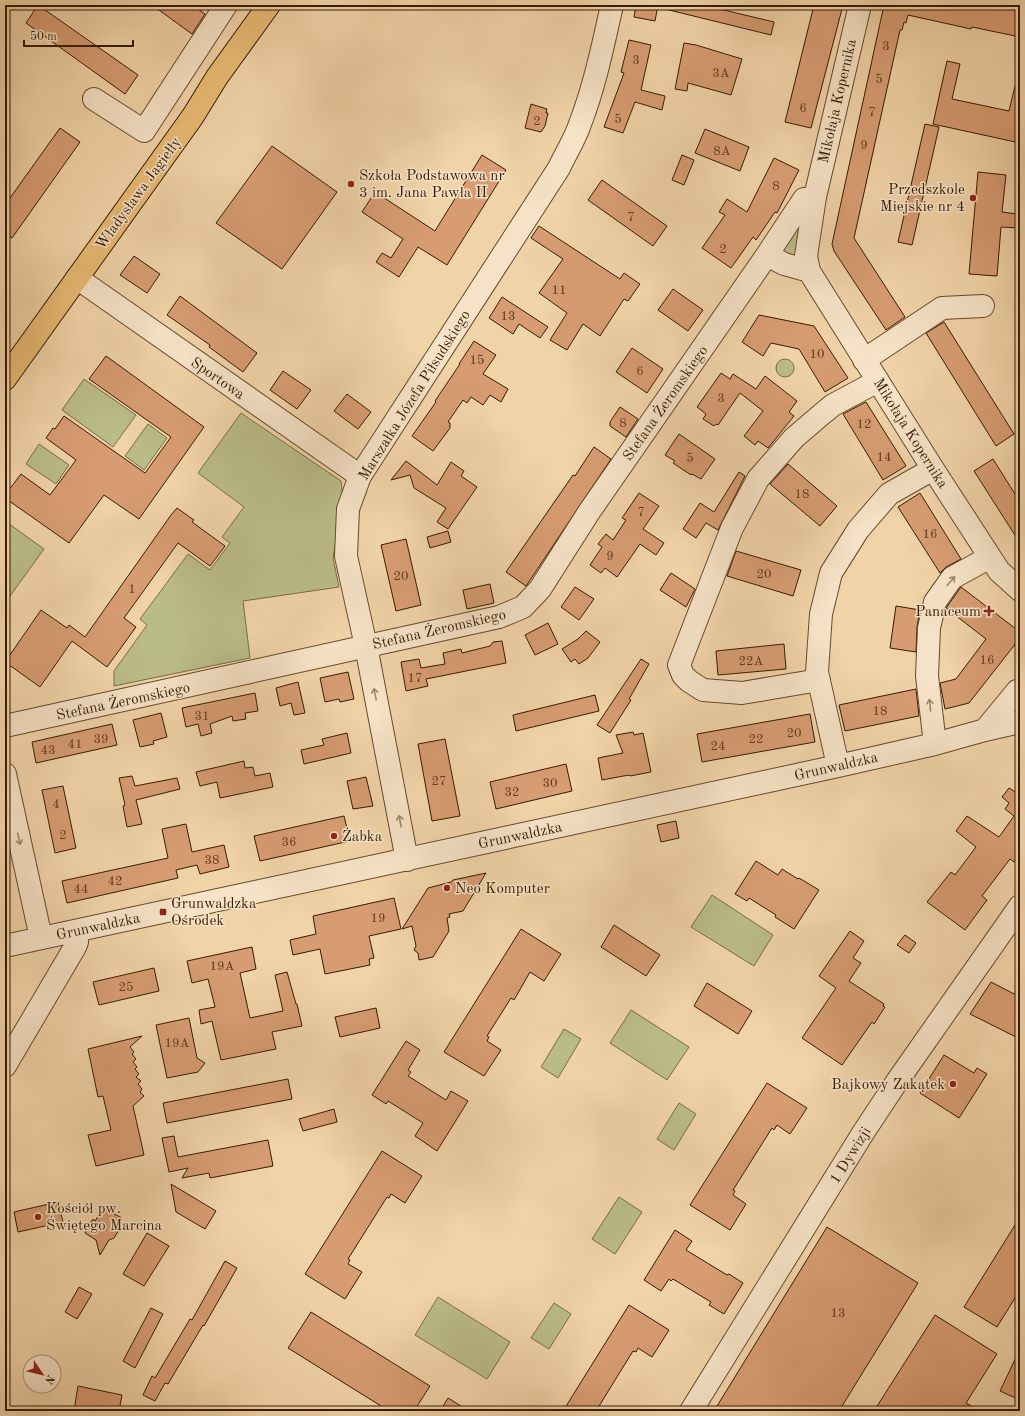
<svg xmlns="http://www.w3.org/2000/svg" width="1025" height="1416" font-family="'Old Standard TT',serif">
<style>
.green{fill:#babc88;stroke:#786c44}
.building{fill:#d79c72;stroke:#361b01}
.lines{fill:none;stroke-linecap:round;stroke-linejoin:round}
.minor-casing{stroke:#65492b;stroke-width:24}
.major-casing{stroke:#361b01;stroke-width:24}
.minor{stroke:#f6e2c6;stroke-width:22}
.major{stroke:#e8ba74;stroke-width:22}
.oneway{stroke:#a0886d}
.poi-dot{fill:#8f2418;stroke:#f6e2c6;stroke-width:1.5}
.labels{text-anchor:middle;stroke-width:3;stroke-linejoin:round;paint-order:stroke}
.number-label{font-size:13px;fill:#5e3b1d}
.street-label{font-size:15px;fill:#361b01;stroke:#f6e2c6}
.poi-label{font-size:15px;fill:#361b01;stroke:#f6e2c6;text-anchor:start}
</style>
<rect width="100%" height="100%" fill="#f1d3a8"/>
<filter id="stains"><feTurbulence type="fractalNoise" baseFrequency=".005" numOctaves="4"/><feColorMatrix values="0 0 0 0 .2 0 0 0 0 .09 0 0 0 0 .02 0 0 0 .5 -.17"/></filter>
<radialGradient id="worn" r=".72"><stop offset=".6" stop-color="#630" stop-opacity="0"/><stop offset="1" stop-color="#630" stop-opacity=".3"/></radialGradient>
<path class="green" d="M803,216L796,254L794,257L785,258L780,247Z
M776 368a9 9 0 1 1 18 0a9 9 0 1 1-18 0Z
M84,379L136,415L113,447L62,410Z
M241,413L341,481L343,499L333,558L339,587L243,601L250,658L114,686V671L147,625L140,619L188,554L210,570L230,543L222,537L244,507L198,473Z
M148,424L167,438L144,470L125,456Z
M39,444L69,465L56,484L26,464Z
M5,521L44,549L5,603Z
M712,895L773,935L754,966L691,927Z
M631,1010L689,1047L667,1080L610,1043Z
M564,1029L581,1039L558,1078L541,1067Z
M679,1103L696,1114L674,1150L657,1139Z
M619,1197L642,1212L615,1254L592,1239Z
M438,1297L510,1342L487,1379L415,1335Z
M554,1303L571,1314L549,1349L531,1338Z"/>
<path class="building" d="M38,5L138,75L125,94L26,23Z
M152,5H192L205,14L192,34Z
M636,5H658L655,21L634,17Z
M666,5H703L774,22L771,35L665,9Z
M814,5H843L811,128L785,122Z
M884,5H992L1020,11V37L972,27L971,29L908,15L906,23L904,22L902,30H900L854,238L905,317L886,330L834,251L832,244Z
M629,40L651,45L641,90L665,96L662,110L635,102L623,133L604,127L624,73L621,72Z
M684,43L696,45L742,59L731,95L688,83L687,91L675,89Z
M947,61L960,64L952,99L1009,111L1015,86H1020V143L933,124Z
M531,104L547,109L546,113H548L545,126L541,132L525,128Z
M925,124L939,127L912,245L898,242Z
M60,128L80,142L12,238L5,233V205Z
M705,129L749,147L740,171L695,153Z
M272,146L337,192L282,269L216,223Z
M482,155L506,170L447,265L418,247L399,277L376,262L382,253L391,258L403,239L362,212L375,192L435,231Z
M682,155L694,160L684,185L672,180Z
M774,158L799,170L777,213L775,212L756,240L753,237L731,268L702,248L725,215L719,212L727,199L747,212Z
M978,172L1006,175L1002,212L1017,214V216L1020,217V228L1001,227L997,276L969,274Z
M602,180L667,226L653,246L588,200Z
M539,226L620,279L624,273L640,284L628,301L624,299L600,336L583,324L567,350L550,340L567,313L539,293L563,259L531,238Z
M134,256L160,274L147,293L120,275Z
M673,289L703,310L688,331L658,310Z
M180,296L257,353L243,372L209,347L210,345L167,315Z
M502,297L548,327L540,338L519,324L513,334L489,318Z
M759,315L814,326L848,378L825,392L799,349L771,343L763,356L742,342Z
M944,322L1014,434L996,446L926,333Z
M474,341L496,355L483,374L508,389L501,402L490,395L483,405L471,397L467,403L463,400L448,422L450,423V428L433,451L412,436L436,402L435,401L460,364H459Z
M632,348L663,369L647,393L616,372Z
M106,356L204,427L139,519L104,495L69,543L5,498V495L21,474L50,495L76,460L46,438L53,428L55,429L64,416L145,473L171,437L89,379Z
M283,371L311,390L297,409L270,390Z
M721,373L730,379L733,374L756,389L765,376L797,401L789,412L794,416L768,448L758,441L755,445L744,436L763,411L740,393L718,425L716,424L714,426L703,419L706,414L697,407Z
M347,394L371,412L358,429L334,411Z
M866,402L906,466L883,480L843,414Z
M620,407L638,419L626,437L610,426V422Z
M679,434L715,459L701,479L692,474L691,475L673,463L675,461L665,455Z
M594,447L611,459L526,586L506,572L573,475L575,476Z
M993,459L1020,502V543L974,471Z
M406,461L437,485L451,462L464,471L461,476L477,487L448,529L437,522L446,508L414,488L410,475L391,480Z
M788,464L837,506L820,526L770,484Z
M739,472L745,476L718,530L706,523L696,538L683,529L700,503L714,512Z
M639,493L659,506L643,529L664,543L656,555L640,544L617,577L605,568L601,573L590,565L602,547L598,544L606,534L613,540L626,520L622,518Z
M920,493L961,559L946,567L940,573L898,507Z
M177,508L194,520L192,522L225,546L210,566L178,543L124,618L136,627L107,667L72,641L40,687L5,662L41,610L67,628L69,625L85,637L171,515Z
M448,531L451,542L430,548L427,537Z
M406,539L421,605L396,611L381,545Z
M736,551L801,570L793,596L727,576Z
M671,573L695,589L686,607L660,590Z
M490,584L494,603L467,609L463,590Z
M575,587L594,599L579,620L561,607Z
M961,587L1020,632V638L969,703L945,709L940,683L956,679L986,639L946,608Z
M896,606L920,610L917,627L916,652L890,648Z
M548,623L558,644L535,655L525,635Z
M586,631L600,642L588,658L579,664L575,659L571,662L562,649L578,639Z
M502,641L506,663L426,679L428,686L406,691L401,662L419,659L421,668L445,664L443,653L461,649L462,653L490,646L493,642Z
M784,644L786,669L718,675L716,651Z
M641,659L649,664L629,699L631,700L610,733L597,725Z
M348,672L354,699L340,702L339,699L325,702L320,678Z
M298,682L305,713L294,715L291,703L280,706L276,688Z
M916,689L919,716L845,731L839,705Z
M255,693L258,711L245,713L246,719L233,721L232,716L210,724L212,733L201,736L198,724L186,727L182,708Z
M595,695L599,711L516,731L513,715Z
M161,713L167,737L153,741L154,744L140,747L133,720Z
M810,714L815,742L702,762L697,734Z
M112,724L117,745L36,763L32,742Z
M633,732L634,735L643,733L651,772L630,776L629,775L602,780L598,758L623,753L616,735Z
M347,733L351,753L304,764L301,750L324,745L322,739Z
M445,739L460,816L432,821L418,744Z
M244,761L245,768L253,767L255,776L270,773L273,787L220,798L217,782L200,786L196,772Z
M566,764L572,791L496,809L490,782Z
M132,776L135,786L177,778L180,789L136,800L142,824L127,827L123,806L125,805L119,778Z
M366,777L373,806L353,809L347,781Z
M63,786L76,848L55,853L42,790Z
M1009,788L1017,793L1020,789V855L1014,862L1010,859L982,896L987,900L965,930L927,902L951,872L955,875L976,847L956,831L967,816L999,837L1014,816L1005,809L1009,803L1002,797Z
M344,816L350,841L260,861L254,836Z
M676,821L679,838L661,842L657,825Z
M186,824L192,852L224,845L229,867L200,874L197,865L176,870L178,878L67,903L62,881L168,858L162,829Z
M756,861L778,875L782,869L798,879L799,878L819,890L794,929L775,917L776,915L749,898L747,901L735,894Z
M486,873L463,911L449,914L450,917L447,918L449,931L433,957L419,960L418,953L414,950L416,946L412,926L402,929L428,888L451,882L453,880Z
M394,898L401,929L369,936L374,958L369,959L370,965L325,974L320,949L293,955L290,940L316,934L313,916Z
M614,925L660,955L646,976L601,947Z
M521,929L561,954L544,981L530,972L514,1000L511,998L487,1036L489,1037L487,1041L501,1050L484,1076L444,1052Z
M850,931L864,941L853,958L861,963L849,981L884,1004L883,1006L885,1007L874,1024L872,1022L842,1065L802,1038L836,988L819,976Z
M905,935L916,943L909,953L897,945Z
M252,947L256,969L240,973L250,1018L283,1011L275,975L287,972L296,1004H297L302,1026L272,1032L276,1049L221,1060L212,1021L201,1024L199,1010L215,1007L208,979L192,983L187,961Z
M154,968L159,991L99,1005L93,982Z
M991,982L1020,997V1039L970,1014Z
M707,983L752,1011L738,1034L694,1006Z
M376,1008L380,1028L340,1037L335,1017Z
M189,1018L197,1058L205,1063L198,1072L167,1078L156,1025Z
M142,1036L130,1047L134,1052L132,1054L136,1059L133,1062L137,1067L135,1069L139,1074L136,1077L141,1081L138,1084L142,1089L140,1092L144,1096L133,1106L144,1155L96,1166L88,1135L111,1130L103,1096L98,1097L88,1049Z
M406,1041L420,1050L408,1070L411,1072L408,1076L446,1100L451,1091L468,1101L437,1151L415,1136L423,1123L388,1101L386,1104L372,1095Z
M944,1055L974,1073L977,1068L987,1074L959,1118L920,1093Z
M288,1079L292,1099L167,1123L163,1103Z
M767,1083L807,1108L790,1134L777,1125L774,1130L772,1128L733,1190L735,1191L733,1195L746,1204L730,1230L690,1205Z
M334,1109L337,1122L303,1131L299,1119Z
M174,1136L178,1157L268,1140L273,1166L210,1178L209,1173L182,1178L188,1168L169,1172L162,1138Z
M382,1151L422,1176L405,1203L391,1194L389,1198L387,1197L348,1259L350,1260L348,1264L362,1272L345,1299L305,1274Z
M171,1184L216,1211L205,1229L176,1212Z
M58,1202L63,1222L18,1232L14,1212Z
M103,1208L122,1218L118,1225L119,1230L114,1238L109,1240L100,1255L96,1240L85,1233L93,1219L95,1221Z
M1020,1217V1290L997,1327L964,1307Z
M827,1227L918,1283L839,1411H714Z
M675,1230L692,1241L686,1250L727,1275L729,1274L743,1283L724,1314L709,1305L711,1302L673,1279L671,1281L669,1279L661,1291L644,1280Z
M147,1233L169,1246L144,1286L123,1274Z
M225,1261L237,1268L204,1326L203,1325L168,1384L165,1383L155,1401L143,1395L152,1376L155,1378L190,1319L192,1320Z
M79,1287L92,1294L77,1319L65,1312Z
M629,1305L669,1330L652,1357L638,1348L636,1352L633,1351L596,1411H563Z
M151,1308L163,1314L135,1368L123,1361Z
M311,1312L430,1386L414,1411H389L288,1348Z
M935,1315L997,1354L966,1403L980,1411H874Z
M1020,1349V1400L1000,1391Z
M78,1386L122,1395L119,1411H74Z
M448,1398L469,1411H440Z"/>
<g class="lines">
<g class="minor-casing">
<path id="minor" d="M860,5L815,197L806,256L809,271L933,469L990,557L999,571L1020,590
M94,99L144,131L226,5
M809,271L784,264L767,255L804,199L815,197
M77,278L360,476
M864,360L942,308L983,306
M819,680L742,693L703,690L689,681L683,675L679,665L732,528L758,479L794,438L822,414L833,405L878,381
M5,726L499,617L523,607L540,589L589,512L767,255
M985,730L1017,691
M935,744L927,676L929,628L935,602L952,578L990,557
M838,766L817,672L821,614L831,573L858,530L889,494L933,469
M5,774L41,938
M407,860L366,646L346,556L348,509L360,476L559,168C566,153 575,139 580,124C595,85 603,45 612,5
M5,946L838,766L935,744L985,730L1020,722
M5,1066L75,947L77,942L76,931
M691,1411L863,1133L898,1080L1020,906"/>
</g>
<g class="major-casing">
<path id="major" d="M5,379L193,116L217,77L269,5"/>
</g>
<use href="#minor" class="minor"/>
<use href="#major" class="major"/>
</g>
<defs><path id="oneway-shaft" d="M-6 0H5M1.5-3L5.5 0L1.5 3" fill="none" stroke-width="1.6" stroke-linecap="round" stroke-linejoin="round"/></defs>
<g class="oneway">
<use href="#oneway-shaft" transform="translate(951 581) rotate(-49)"/>
<use href="#oneway-shaft" transform="translate(375 694) rotate(-101)"/>
<use href="#oneway-shaft" transform="translate(930 705) rotate(-96)"/>
<use href="#oneway-shaft" transform="translate(400 821) rotate(-101)"/>
<use href="#oneway-shaft" transform="translate(19 839) rotate(78)"/>
</g>
<g class="poi-dot">
<circle cx="351" cy="184" r="4"/>
<circle cx="973" cy="198" r="4"/>
<path d="M987 605h4v4h4v4h-4v4h-4v-4h-4v-4h4z"/>
<circle cx="334" cy="836" r="4"/>
<circle cx="447" cy="888" r="4"/>
<rect x="159" y="908" width="8" height="8" rx="2"/>
<circle cx="953" cy="1084" r="4"/>
<circle cx="38" cy="1217" r="4"/>
</g>
<g class="labels">
<g class="number-label">
<text x="886" y="50">3</text>
<text x="636" y="64">3</text>
<text x="721" y="77">3A</text>
<text x="879" y="83">5</text>
<text x="803" y="112">6</text>
<text x="872" y="116">7</text>
<text x="618" y="123">5</text>
<text x="537" y="125">2</text>
<text x="864" y="149">9</text>
<text x="722" y="155">8A</text>
<text x="776" y="190">8</text>
<text x="631" y="221">7</text>
<text x="723" y="253">2</text>
<text x="559" y="294">11</text>
<text x="508" y="320">13</text>
<text x="817" y="358">10</text>
<text x="477" y="364">15</text>
<text x="640" y="375">6</text>
<text x="721" y="402">3</text>
<text x="623" y="427">8</text>
<text x="864" y="428">12</text>
<text x="884" y="461">14</text>
<text x="690" y="462">5</text>
<text x="802" y="498">18</text>
<text x="641" y="516">7</text>
<text x="930" y="538">16</text>
<text x="610" y="560">9</text>
<text x="764" y="578">20</text>
<text x="401" y="580">20</text>
<text x="132" y="593">1</text>
<text x="987" y="664">16</text>
<text x="751" y="665">22A</text>
<text x="415" y="682">17</text>
<text x="880" y="715">18</text>
<text x="202" y="720">31</text>
<text x="794" y="737">20</text>
<text x="101" y="743">39</text>
<text x="756" y="743">22</text>
<text x="75" y="748">41</text>
<text x="718" y="750">24</text>
<text x="48" y="754">43</text>
<text x="439" y="785">27</text>
<text x="550" y="787">30</text>
<text x="512" y="796">32</text>
<text x="56" y="808">4</text>
<text x="63" y="839">2</text>
<text x="289" y="846">36</text>
<text x="212" y="864">38</text>
<text x="115" y="885">42</text>
<text x="81" y="893">44</text>
<text x="378" y="922">19</text>
<text x="222" y="970">19A</text>
<text x="126" y="991">25</text>
<text x="177" y="1047">19A</text>
<text x="838" y="1317">13</text>
</g>
<g class="street-label">
<text transform="translate(837 101) rotate(-77)" y="5">Mikołaja Kopernika</text>
<text transform="translate(138 193) rotate(-54)" y="5">Władysława Jagiełły</text>
<text transform="translate(218 378) rotate(35)" y="5">Sportowa</text>
<text transform="translate(414 395) rotate(-58)" y="5">Marszałka Józefa Piłsudskiego</text>
<text transform="translate(665 403) rotate(-55)" y="5">Stefana Żeromskiego</text>
<text transform="translate(911 433) rotate(58)" y="5">Mikołaja Kopernika</text>
<text transform="translate(439 629) rotate(-13)" y="5">Stefana Żeromskiego</text>
<text transform="translate(123 701) rotate(-12)" y="5">Stefana Żeromskiego</text>
<text transform="translate(836 766) rotate(-13)" y="5">Grunwaldzka</text>
<text transform="translate(520 835) rotate(-12)" y="5">Grunwaldzka</text>
<text transform="translate(98 926) rotate(-12)" y="5">Grunwaldzka</text>
<text transform="translate(850 1155) rotate(-58)" y="5">1 Dywizji</text>
</g>
<g class="poi-label">
<text x="359" y="180">Szkoła Podstawowa nr<tspan x="359" dy="17">3 im. Jana Pawła II</tspan></text>
<text x="965" y="194" text-anchor="end">Przedszkole<tspan x="965" dy="17">Miejskie nr 4</tspan></text>
<text x="981" y="616" text-anchor="end">Panaceum</text>
<text x="342" y="841">Żabka</text>
<text x="455" y="893">Neo Komputer</text>
<text x="171" y="908">Grunwaldzka<tspan x="171" dy="17">Ośrodek</tspan></text>
<text x="945" y="1089" text-anchor="end">Bajkowy Zakątek</text>
<text x="46" y="1213">Kościół pw.<tspan x="46" dy="17">Świętego Marcina</tspan></text>
</g>
</g>
<rect width="1025" height="1416" fill="none" stroke="#f1d3a8" stroke-width="20"/>
<rect x="6" y="6" width="1013" height="1404" fill="none" stroke="#361b01" stroke-width="2"/>
<rect x="10" y="10" width="1005" height="1396" fill="none" stroke="#361b01"/>
<g transform="translate(42 1374) rotate(125)"><circle r="19" fill="#f6e2c6" stroke="#a99277"/>
<path d="M0-3L7 15L0 10L-7 15Z" fill="#8f2418"/>
<text y="-6" font-size="11" font-weight="bold" text-anchor="middle" fill="#361b01">N</text>
</g>
<path d="M24 40v6h109v-6" fill="none" stroke="#361b01" stroke-width="2"/>
<text x="30" y="40" font-size="12" fill="#361b01" stroke="#f6e2c6" stroke-width="3" paint-order="stroke">50 m</text>
<rect width="100%" height="100%" filter="url(#stains)"/>
<rect width="100%" height="100%" fill="url(#worn)"/>
</svg>
